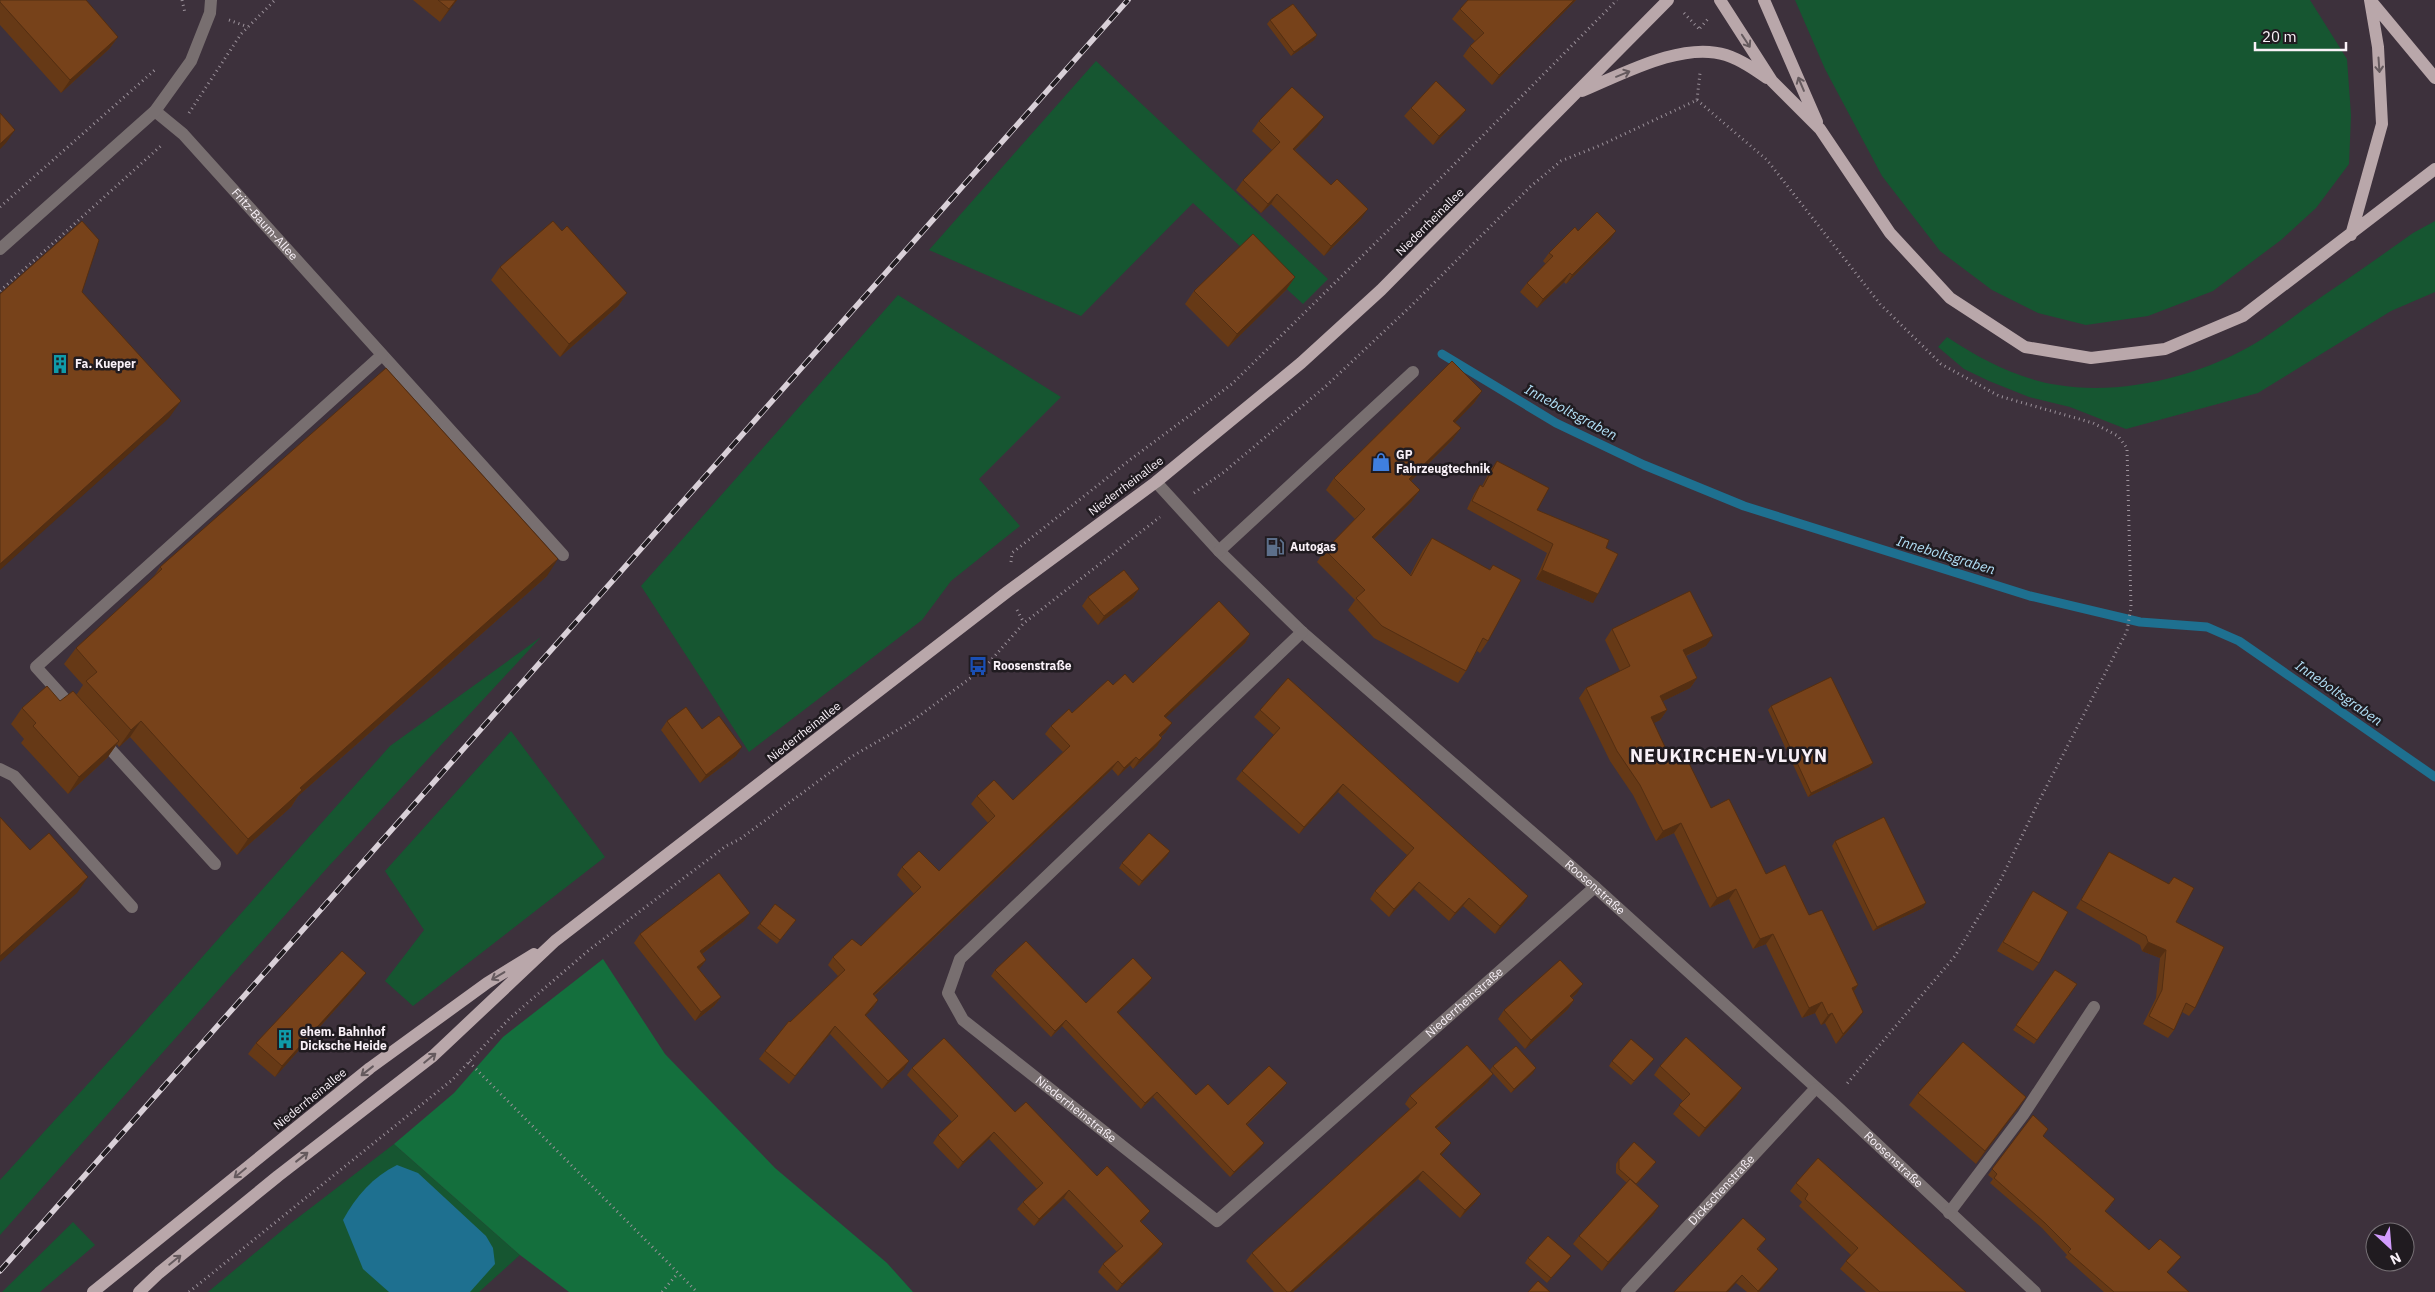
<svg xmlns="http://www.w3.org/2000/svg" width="2435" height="1292" font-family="'IBM Plex Sans',sans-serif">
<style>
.green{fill:#165631}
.forest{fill:#146f3d}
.water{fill:#1e7090}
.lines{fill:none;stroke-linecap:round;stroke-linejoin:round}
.stream{stroke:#1e7090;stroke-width:9}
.path{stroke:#9c929b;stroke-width:3;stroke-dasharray:1 4;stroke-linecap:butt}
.minor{stroke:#786f70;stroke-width:12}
.major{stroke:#b9a7aa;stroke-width:12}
.rail-casing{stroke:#d9d0d8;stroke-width:5.5}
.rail{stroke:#201b20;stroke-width:4;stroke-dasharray:11;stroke-linecap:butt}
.wall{fill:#663916}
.shaded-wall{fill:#532e12}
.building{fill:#77421a;stroke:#532e12}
.oneway{stroke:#655a5e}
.labels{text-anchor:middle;stroke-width:5;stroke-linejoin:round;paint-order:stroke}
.street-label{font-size:12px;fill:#f9f1f8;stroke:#201b20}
.poi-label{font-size:12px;font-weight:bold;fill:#f9f1f8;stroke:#201b20;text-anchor:start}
.water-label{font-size:14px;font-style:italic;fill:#b3e1f8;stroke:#201b20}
.district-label{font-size:18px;font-weight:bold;letter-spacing:1px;fill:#f9f1f8;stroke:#201b20}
</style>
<rect width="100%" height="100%" fill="#3d313c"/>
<path class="green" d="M1795,0H2310L2347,59L2351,115L2349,164L2316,208L2281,240L2213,291L2148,316L2086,325L2038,313L1992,290L1940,251L1882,176L1825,69Z
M1096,61L1328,279L1303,304L1193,203L1081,316L929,250Z
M2435,221V292L2391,311L2258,393L2126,429L2070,407L2029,397L1989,381L1964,369L1938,347L1947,337C1980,359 2018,379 2058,385C2121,396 2200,376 2254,344C2271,334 2288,321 2304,309C2340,284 2377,259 2413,233Z
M898,295L1061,397L979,479L1020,526L951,581L922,620L749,752L641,586Z
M541,637L328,867L0,1235V1180L140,1027L390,746Z
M511,731L605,857L413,1006L385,981L424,930L385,871Z
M394,1144L520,1255L479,1292H208L291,1223Z
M73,1222L95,1245L40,1292H2Z"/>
<path class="forest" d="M603,959L665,1054L775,1168L887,1263L913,1292H569L520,1255L394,1144L454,1093L503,1037Z"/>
<path class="water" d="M397,1165L418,1173L486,1236L493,1248L495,1264L470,1292H389L363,1269L343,1220C356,1196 373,1177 397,1165Z"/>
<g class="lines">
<path class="stream" d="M1442,354L1556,423L1644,465L1744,506L2030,596L2140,622L2207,627L2239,641L2435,777"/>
<path class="path" d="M182,0L185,13
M1684,13L1700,30
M229,20L248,27
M1700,28L1708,19
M1697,100L1767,160L1880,304L1941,364L1999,396L2093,423L2118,436L2127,448L2131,607L2127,631L2038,803L1999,883L1955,956L1845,1086
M189,113L241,34L275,0
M0,207L157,68
M0,291L163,144
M1194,493L1224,472L1326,386L1411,306L1530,187L1561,161L1601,145L1697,100L1700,73
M1011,562L1012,553L1131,459L1232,384L1415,204L1617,0
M1017,610L1024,623
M469,1062L697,1292
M189,1292L452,1080L510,1018L589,950L726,846L740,839L851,757L908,724L984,668L1024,623L1160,517
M662,1292L678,1273"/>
<g class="minor">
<path id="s1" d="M155,111L183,134L563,555"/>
<path d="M0,249L155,111L191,61L210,13L211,0"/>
<path id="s2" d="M1156,482L1219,551L1302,632L1595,887L1832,1102L2035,1292"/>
<path d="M1219,551L1413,372"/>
<path id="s3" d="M1302,632L960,959L948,993L963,1020L1217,1221L1595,887"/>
<path d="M74,709L36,667L382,355"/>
<path d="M101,739L215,864"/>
<path d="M0,769L14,776L132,907"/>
<path d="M1949,1213L2023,1115L2094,1007"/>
<path id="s4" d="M1627,1292L1815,1089"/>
</g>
<path class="major" d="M1720,0L1772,81L1820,129L1890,233L1950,298L2025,347L2091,358L2165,349L2243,316L2435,169
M1764,0L1817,122
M2371,1L2435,78
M1582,91C1623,74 1682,41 1726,55C1741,60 1754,69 1767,78
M2351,235L2382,124L2378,47L2370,0
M93,1292L370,1068L487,983L534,954
M139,1292L159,1273L278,1176L433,1056L555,941L1007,592L1156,482L1301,363L1381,290L1668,0"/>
<g class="rail-casing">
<path id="rail" d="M0,1271L1128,0"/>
</g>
<use href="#rail" class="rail"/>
</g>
<path class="wall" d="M0,0L118,37L109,49L61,93L0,25Z
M413,0H457L440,22Z
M1468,0H1576L1492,85L1463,56L1470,46L1475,41L1452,19L1460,9Z
M1270,20L1317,35L1314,40L1291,56L1267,24Z
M1411,108L1466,110L1459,119L1433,145L1404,116Z
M1259,121L1317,127L1295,150L1361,219L1324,256L1271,204L1261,213L1236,190L1243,180L1272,150L1252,131Z
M562,231L627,293L618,306L560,357L491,280L500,267Z
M1578,231L1610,240L1566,284L1564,282L1537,308L1520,292L1527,283L1546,264L1543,261L1549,253Z
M1295,277L1286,290L1228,347L1185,304L1194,291Z
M1482,391L1474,403L1455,422L1461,428L1452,440L1411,481L1420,490L1411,502L1374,539L1410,575L1423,550L1432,538L1489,570L1493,565L1488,641L1480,653L1477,651L1466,671L1458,683L1374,638L1348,610L1355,600L1317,562L1325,550L1355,519L1326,490L1334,478Z
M1497,461L1537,510L1606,548L1593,603L1536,579L1547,553L1467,509L1474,494L1480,485L1482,486L1491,469Z
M160,567L547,576L298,796L291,807L237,855L130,737L119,747L117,744L107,758L68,794L21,743L24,739L11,724L22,708L60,701L77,694L83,685L64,664L76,648L153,578Z
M1139,589L1133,598L1098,625L1082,606L1088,597Z
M1612,629L1706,646L1686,656L1697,678L1690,688L1663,701L1667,710L1660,720L1653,723L1673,764L1766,874L1809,915L1858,985L1854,991L1856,1022L1836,1044L1825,1023L1821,1025L1815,1013L1802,1018L1766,944L1753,949L1729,899L1710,908L1674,833L1656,841L1633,795L1610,761L1579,698L1586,688L1620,671L1605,640Z
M1250,634L1245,643L1166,717V732L1161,737L1157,746L1133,769L1130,765L1118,776L1112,769L874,996L878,1000L873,1008L866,1015L904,1069L882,1089L830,1034L789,1084L759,1059L765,1051L790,1022L838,976L828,965L833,957L861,946L914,894L897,875L902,867L939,871L988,823L971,804L977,796L1013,800L1063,752L1045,734L1051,726L1072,713L1133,683Z
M1771,706L1873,763L1869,767L1808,797L1768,710Z
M1260,710L1528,896L1523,904L1495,934L1463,906L1449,921L1414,889L1389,917L1370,899L1375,891L1407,855L1338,792L1299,834L1236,779L1242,771L1274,735L1254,717Z
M667,721L702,729L736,756L700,783L661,730Z
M1835,841L1923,908L1873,931L1832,846Z
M2109,852L2168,884L2174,877L2176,922L2195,1008L2189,1016L2182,1012L2174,1030L2168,1038L2143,1024L2156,998L2160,958L2142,951L2140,945L2076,908L2104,860Z
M1167,856L1139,886L1119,868L1122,863Z
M2033,891L2039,963L2033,971L1997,951L2027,900Z
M775,904L796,920L777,944L757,928Z
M744,921L702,954L706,960L699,969L721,997L714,1006L695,1021L634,943L640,934Z
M995,970L1086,1003L1152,978L1148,984L1118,1013L1196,1095L1228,1105L1287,1083L1283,1089L1247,1125L1260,1149L1230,1177L1153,1097L1141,1109L1062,1026L1051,1037L991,976Z
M2055,970L2077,984L2034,1044L2013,1030Z
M358,984L275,1077L248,1054L256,1043Z
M1577,993L1572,998L1574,1000L1568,1009L1525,1049L1498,1019L1504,1010Z
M1654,1059L1631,1085L1609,1066L1612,1061Z
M1493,1066L1533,1073L1511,1093L1490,1070Z
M1660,1066L1742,1088L1736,1097L1699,1137L1673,1114L1683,1101L1654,1075Z
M912,1068L1015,1112L1097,1176L1150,1211L1141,1222L1163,1244L1158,1252L1117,1291L1098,1272L1103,1264L1117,1252L1064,1198L1034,1226L1017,1209L1023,1202L1037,1189L989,1139L958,1169L933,1143L938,1135L952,1122L907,1075Z
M1488,1082L1436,1129L1445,1151L1441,1155L1476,1201L1460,1218L1418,1179L1293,1292H1274L1246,1261L1252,1253L1410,1109L1405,1104L1410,1096Z
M1918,1093L2026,1097L1976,1164L1909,1105Z
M2033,1115L2043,1136L2111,1205L2105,1212L2149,1250L2181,1257L2167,1273L2189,1292H2104L2065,1257L2067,1255L2042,1228L1990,1183L1993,1179L1988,1175Z
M1619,1159L1653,1166L1636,1185L1659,1206L1653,1215L1602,1271L1573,1244L1579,1236L1627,1183L1616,1173V1164Z
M1796,1183L1966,1292H1866L1840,1269L1851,1255L1799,1206L1802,1202L1790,1191Z
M1761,1247L1758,1250L1773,1276L1759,1292H1747L1736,1283L1674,1292Z
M1571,1256L1547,1283L1525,1263L1528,1258Z"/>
<path class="shaded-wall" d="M456,0H457L440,22L449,9Z
M1574,0H1576L1492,85L1499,75Z
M1317,35L1314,40L1291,56L1294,52Z
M118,37L109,49L61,93L70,80Z
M1466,110L1459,119L1433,145L1439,136Z
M1324,117L1317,127L1286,159L1293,149Z
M15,130L6,143L0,149V144Z
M1277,194L1271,204L1261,213L1268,204Z
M1368,209L1361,219L1324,256L1331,246Z
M1616,231L1610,240L1566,284L1572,275Z
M1570,273L1564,282L1537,308L1543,299Z
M1295,277L1286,290L1228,347L1237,334Z
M627,293L618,306L560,357L569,344Z
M1482,391L1474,403L1445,433L1453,421Z
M181,401L169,418L0,570V564Z
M1461,428L1452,440L1401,491L1409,479Z
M1420,490L1411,502L1364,549L1372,537Z
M558,559L547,576L298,796L291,807L237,855L248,839L300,788Z
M1542,570L1598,594L1593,603L1536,579Z
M1139,589L1133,598L1098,625L1104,616Z
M1250,634L1245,643L1159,724L1164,716Z
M1713,636L1706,646L1676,660L1683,650Z
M1697,678L1690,688L1653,706L1660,696Z
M1667,710L1660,720L1644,728L1651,717Z
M141,721L130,737L119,747L131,730Z
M1172,723L1166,732L1154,743L1159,735Z
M1162,738L1157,746L1133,769L1139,760Z
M119,741L107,758L68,794L79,777Z
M742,747L736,756L700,783L706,775Z
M1136,757L1130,765L1118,776L1124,768Z
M1118,761L1112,769L867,1002L873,994Z
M1873,763L1869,767L1808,797L1811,793Z
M1343,784L1338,792L1299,834L1304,827Z
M1681,823L1674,833L1656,841L1663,831Z
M1170,851L1167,856L1139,886L1142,881Z
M88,877L77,893L0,962V956Z
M1419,882L1414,889L1389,917L1394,909Z
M1736,889L1729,899L1710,908L1717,898Z
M1528,896L1523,904L1495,934L1500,926Z
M1469,898L1463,906L1449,921L1455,913Z
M1926,903L1923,908L1873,931L1877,927Z
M750,913L744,921L694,960L700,951Z
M1773,934L1766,944L1753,949L1760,939Z
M2148,942L2166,950L2160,958L2142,951Z
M706,960L700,968L691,976L697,967Z
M366,973L358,984L275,1077L282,1066Z
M1152,978L1148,984L1113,1018L1117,1012Z
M1583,984L1577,993L1564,1005L1570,996Z
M1858,985L1851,995L1852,988Z
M721,997L714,1006L695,1021L701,1012Z
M878,1000L873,1008L859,1023L865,1015Z
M1574,1000L1568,1009L1525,1049L1531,1040Z
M1822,1002L1815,1013L1802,1018L1809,1008Z
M1863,1012L1856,1022L1836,1044L1843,1034Z
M1832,1013L1825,1023L1821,1025L1828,1015Z
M1066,1020L1062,1026L1051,1037L1055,1031Z
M835,1026L830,1034L789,1084L795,1076Z
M909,1061L904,1069L882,1089L888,1081Z
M1536,1068L1533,1073L1511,1093L1514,1089Z
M1493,1074L1488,1082L1429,1135L1435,1127Z
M1287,1083L1283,1089L1242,1129L1246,1124Z
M1742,1088L1736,1097L1699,1137L1705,1128Z
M1157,1092L1153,1097L1141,1109L1145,1103Z
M2026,1097L2017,1110L1976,1164L1985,1151Z
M994,1132L989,1139L958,1169L963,1162Z
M1264,1143L1260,1149L1230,1177L1234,1172Z
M1451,1143L1445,1151L1435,1162L1440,1154Z
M1423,1171L1418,1179L1293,1292H1290Z
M1069,1190L1064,1198L1034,1226L1039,1219Z
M1481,1194L1476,1201L1460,1218L1465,1210Z
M1659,1206L1653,1215L1602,1271L1608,1262Z
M1150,1211L1145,1218L1135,1228L1140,1221Z
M1163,1244L1158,1252L1117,1291L1122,1284Z
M1571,1256L1568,1260L1547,1283L1551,1278Z
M1778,1269L1773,1276L1759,1292H1757Z
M1742,1275L1736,1283L1728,1292H1726Z"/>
<path class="building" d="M0,0H86L118,37L70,80L0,2Z
M438,0H456L449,9Z
M1468,0H1574L1499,75L1470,46L1484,33L1460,9Z
M1293,4L1317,35L1294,52L1270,20Z
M1436,81L1466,110L1439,136L1411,108Z
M1292,87L1324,117L1293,149L1331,185L1337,179L1368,209L1331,246L1277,194L1268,204L1243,180L1280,142L1259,121Z
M0,113L15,130L0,144Z
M1597,212L1616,231L1572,275L1570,273L1543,299L1527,283L1553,256L1549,253L1575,227L1578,231Z
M82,221L99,240L82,292L181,401L0,564V294Z
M553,221L562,231L567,226L627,293L569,344L500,267Z
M1253,234L1295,277L1237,334L1194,291Z
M1452,361L1482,391L1453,421L1461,428L1409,479L1420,490L1372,537L1411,576L1432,538L1490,570L1493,565L1521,580L1488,641L1483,638L1466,671L1382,626L1356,598L1365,590L1325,550L1365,509L1334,478Z
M386,368L558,559L300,788L302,790L248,839L141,721L131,730L86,681L97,672L76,648L162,569L160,567Z
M1497,461L1549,488L1537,510L1609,540L1606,548L1618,554L1598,594L1542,570L1553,544L1472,501L1480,485L1483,487Z
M1124,570L1139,589L1104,616L1088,597Z
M1690,591L1713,636L1683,650L1697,678L1660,696L1667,710L1651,717L1673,764L1686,757L1711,808L1729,799L1766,874L1785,865L1809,915L1822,910L1858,985L1852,988L1863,1012L1843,1034L1832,1013L1828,1015L1822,1002L1809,1008L1773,934L1760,939L1736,889L1717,898L1681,823L1663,831L1640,785L1617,751L1586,688L1630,666L1612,629Z
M1219,601L1250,634L1164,716L1172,723L1159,735L1162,738L1139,760L1136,757L1124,768L1118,761L873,994L878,1000L865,1015L909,1061L888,1081L835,1026L795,1076L765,1051L789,1021L790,1022L845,970L833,957L852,939L861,946L921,887L902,867L919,851L939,871L995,816L977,796L994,780L1013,800L1070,746L1051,726L1069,709L1072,713L1108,680L1113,685L1125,674L1133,683Z
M1831,677L1873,763L1811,793L1771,706Z
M1288,678L1528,896L1500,926L1469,898L1455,913L1419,882L1394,909L1375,891L1414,848L1343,784L1304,827L1242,771L1280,728L1260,710Z
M47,686L60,701L73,691L119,741L79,777L33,726L36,723L22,708Z
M686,707L702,729L719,716L742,747L706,775L667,721Z
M0,817L30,850L49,833L88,877L0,956Z
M1884,817L1926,903L1877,927L1835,841Z
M1149,833L1170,851L1142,881L1122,863Z
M2109,852L2169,884L2174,877L2194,888L2176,922L2224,947L2195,1008L2186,1003L2174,1030L2149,1016L2162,990L2166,950L2148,942L2146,936L2081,900Z
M719,873L750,913L700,951L706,960L697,967L721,997L701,1012L640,934Z
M2033,891L2068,912L2039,963L2003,942Z
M775,904L796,920L780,940L760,924Z
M1026,941L1086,1003L1133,958L1152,978L1117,1012L1196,1095L1208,1084L1228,1105L1269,1066L1287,1083L1246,1124L1264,1143L1234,1172L1157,1092L1145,1103L1066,1020L1055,1031L995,970Z
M342,951L366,973L282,1066L256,1043Z
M1560,960L1583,984L1570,996L1574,1000L1531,1040L1504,1010Z
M2055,970L2077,984L2037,1040L2016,1025Z
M1686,1037L1742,1088L1705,1128L1679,1105L1690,1094L1660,1066Z
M944,1038L1015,1112L1026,1102L1097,1176L1107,1166L1150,1211L1140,1221L1163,1244L1122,1284L1103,1264L1123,1246L1069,1190L1039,1219L1023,1202L1043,1183L994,1132L963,1162L938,1135L958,1116L912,1068Z
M1631,1039L1654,1059L1634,1081L1612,1061Z
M1963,1042L2026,1097L1985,1151L1918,1093Z
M1467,1045L1493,1074L1435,1127L1451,1143L1440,1154L1481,1194L1465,1210L1423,1171L1290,1292H1287L1252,1253L1417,1103L1410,1096Z
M1516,1046L1536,1068L1514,1089L1493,1066Z
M2033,1115L2048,1129L2043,1136L2115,1199L2105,1211L2149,1250L2160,1239L2181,1257L2167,1272L2189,1292H2114L2068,1252L2071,1249L2045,1223L1994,1178L1997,1174L1992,1169Z
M1634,1142L1656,1162L1636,1184L1619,1169V1159Z
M1818,1158L1966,1292H1880L1846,1261L1858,1248L1805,1199L1808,1194L1796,1183Z
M1630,1179L1659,1206L1608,1262L1579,1236Z
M1743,1218L1766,1239L1757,1249L1778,1269L1758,1291L1742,1275L1726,1292H1674Z
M1548,1236L1571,1256L1551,1278L1528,1258Z
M1538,1281L1550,1292H1528Z"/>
<defs><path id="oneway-shaft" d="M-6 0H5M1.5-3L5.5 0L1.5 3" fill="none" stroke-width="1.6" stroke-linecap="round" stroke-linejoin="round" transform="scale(1.25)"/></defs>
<g class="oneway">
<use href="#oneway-shaft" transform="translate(1746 41) rotate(57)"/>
<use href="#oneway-shaft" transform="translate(2379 65) rotate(86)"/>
<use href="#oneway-shaft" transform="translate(1623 74) rotate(-22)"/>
<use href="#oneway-shaft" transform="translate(1801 84) rotate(-113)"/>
<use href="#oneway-shaft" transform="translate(498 976) rotate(149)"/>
<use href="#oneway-shaft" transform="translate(430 1058) rotate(-39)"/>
<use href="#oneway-shaft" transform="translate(367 1071) rotate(142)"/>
<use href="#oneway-shaft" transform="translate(302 1157) rotate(-38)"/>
<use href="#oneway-shaft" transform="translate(240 1173) rotate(141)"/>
<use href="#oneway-shaft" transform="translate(175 1260) rotate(-39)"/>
</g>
<defs>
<g id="building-bare" transform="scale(1.5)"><path d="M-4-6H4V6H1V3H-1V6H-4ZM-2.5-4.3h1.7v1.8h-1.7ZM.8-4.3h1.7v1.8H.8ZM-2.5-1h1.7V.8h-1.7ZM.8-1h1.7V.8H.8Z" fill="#0f9aa8" stroke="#201b20" stroke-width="2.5" paint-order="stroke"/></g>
<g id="shop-bare" transform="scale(1.5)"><path d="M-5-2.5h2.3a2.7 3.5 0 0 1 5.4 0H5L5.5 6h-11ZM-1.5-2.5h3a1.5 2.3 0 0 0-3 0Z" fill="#3f7fe0" stroke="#201b20" stroke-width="2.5" paint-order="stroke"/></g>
<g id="fuel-bare" transform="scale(1.5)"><path d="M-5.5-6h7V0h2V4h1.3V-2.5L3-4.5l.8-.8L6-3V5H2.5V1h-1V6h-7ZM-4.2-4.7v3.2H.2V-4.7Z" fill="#5c6f8a" stroke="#201b20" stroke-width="2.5" paint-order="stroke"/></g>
<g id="bus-bare" transform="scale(1.5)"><path d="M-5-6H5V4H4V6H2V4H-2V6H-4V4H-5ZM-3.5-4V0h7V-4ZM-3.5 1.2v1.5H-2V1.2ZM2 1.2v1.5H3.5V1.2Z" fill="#1a4fb4" stroke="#201b20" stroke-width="2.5" paint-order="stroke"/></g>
</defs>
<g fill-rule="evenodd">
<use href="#building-bare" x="60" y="364"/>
<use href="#shop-bare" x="1381" y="462"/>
<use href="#fuel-bare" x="1275" y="547"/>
<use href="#bus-bare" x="978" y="666"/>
<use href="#building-bare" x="285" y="1039"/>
</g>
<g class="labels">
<g class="street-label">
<text transform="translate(1430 222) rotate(-45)" y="4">Niederrheinallee</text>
<text dy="4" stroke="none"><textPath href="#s1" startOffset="158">Fritz-Baum-Allee</textPath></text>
<text transform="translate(1126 486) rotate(-37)" y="4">Niederrheinallee</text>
<text transform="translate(804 732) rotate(-38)" y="4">Niederrheinallee</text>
<text dy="4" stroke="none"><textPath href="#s2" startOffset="598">Roosenstraße</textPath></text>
<text dy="4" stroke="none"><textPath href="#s3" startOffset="1194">Niederrheinstraße</textPath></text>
<text transform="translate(310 1099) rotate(-39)" y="4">Niederrheinallee</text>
<text dy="4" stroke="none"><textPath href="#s3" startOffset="684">Niederrheinstraße</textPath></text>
<text dy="4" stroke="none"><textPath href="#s2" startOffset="1002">Roosenstraße</textPath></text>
<text dy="4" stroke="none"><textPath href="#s4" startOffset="139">Dickschenstraße</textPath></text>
</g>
<g class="poi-label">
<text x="75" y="368">Fa. Kueper</text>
<text x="1396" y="459">GP<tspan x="1396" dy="14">Fahrzeugtechnik</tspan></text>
<text x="1290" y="551">Autogas</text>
<text x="993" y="670">Roosenstraße</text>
<text x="300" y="1036">ehem. Bahnhof<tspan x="300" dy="14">Dicksche Heide</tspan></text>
</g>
<g class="water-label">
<text transform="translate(1571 412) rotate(28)" y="5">Inneboltsgraben</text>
<text transform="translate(1946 555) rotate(17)" y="5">Inneboltsgraben</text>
<text transform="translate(2339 693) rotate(35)" y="5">Inneboltsgraben</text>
</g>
<g class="district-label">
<text x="1729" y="762">NEUKIRCHEN-VLUYN</text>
</g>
</g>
<g transform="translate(2390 1247) rotate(154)"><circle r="24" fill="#201b20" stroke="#777176"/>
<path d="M0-4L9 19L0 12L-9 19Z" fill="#d29cfd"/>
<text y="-8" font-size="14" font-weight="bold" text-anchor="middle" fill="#f9f1f8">N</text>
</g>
<path d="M2255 42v8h91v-8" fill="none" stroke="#f9f1f8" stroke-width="2.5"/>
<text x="2262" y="42" font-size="15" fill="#f9f1f8" stroke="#201b20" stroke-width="4" paint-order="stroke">20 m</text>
</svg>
